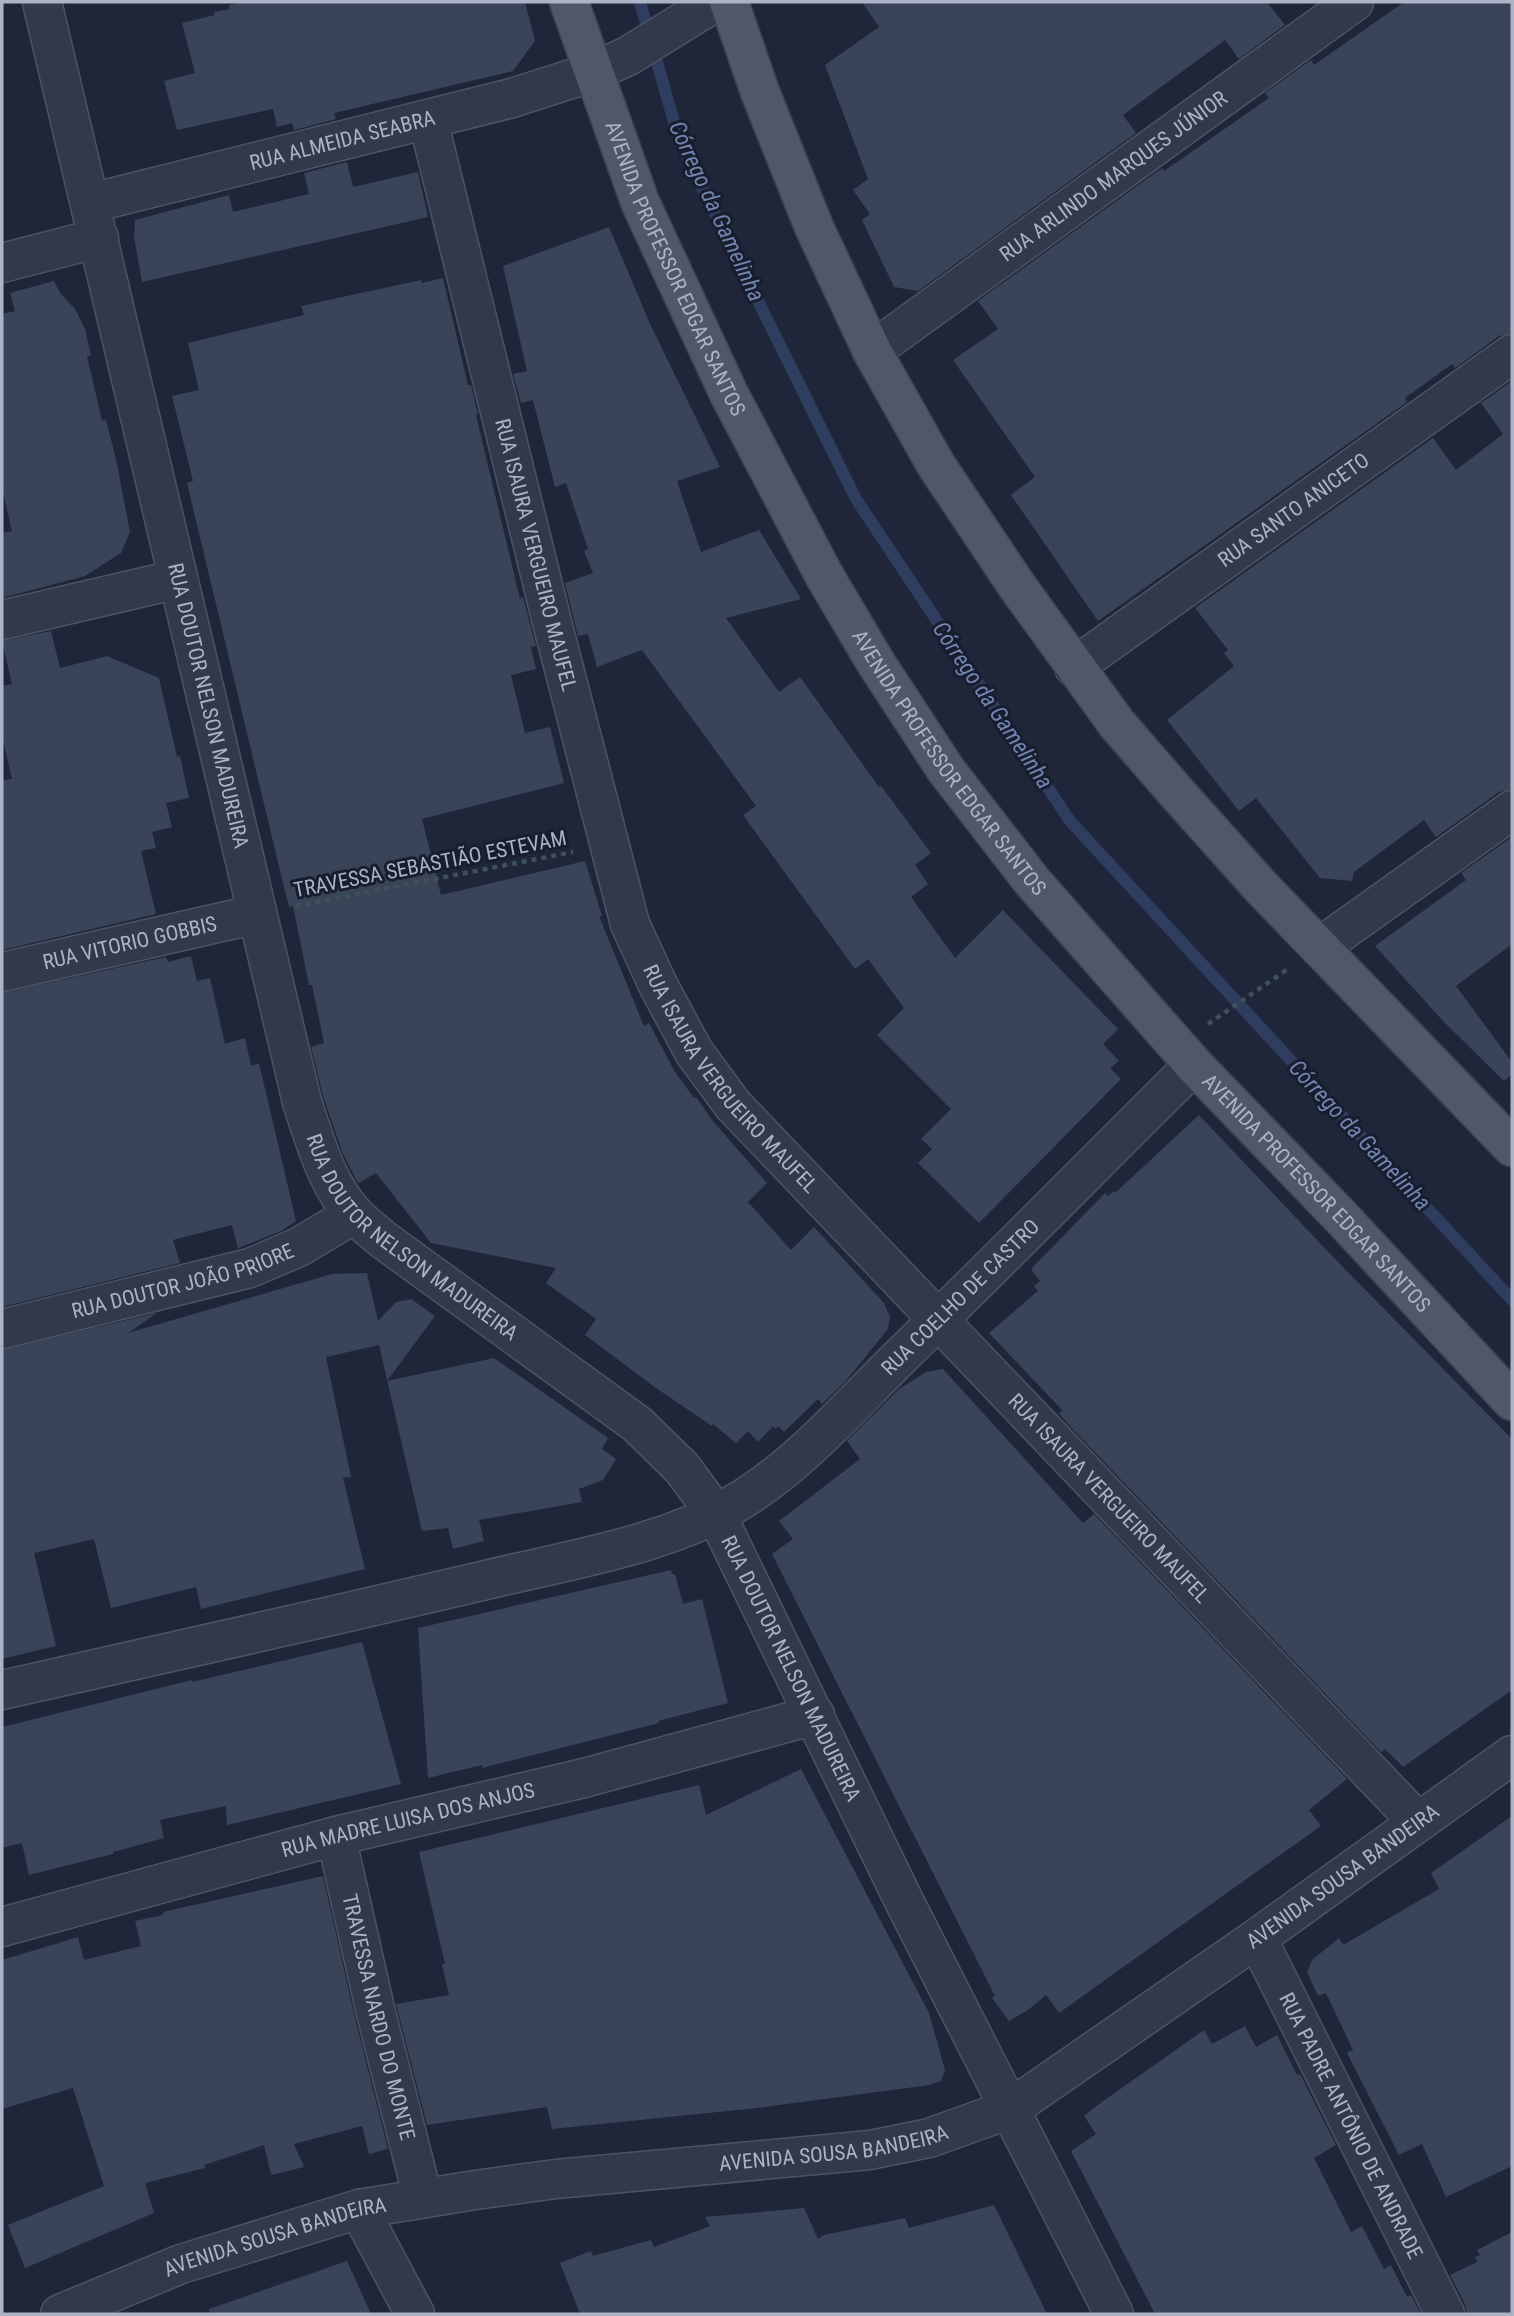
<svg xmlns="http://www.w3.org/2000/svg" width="1514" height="2316" font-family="'Roboto Condensed',sans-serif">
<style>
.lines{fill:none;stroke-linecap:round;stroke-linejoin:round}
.stream{stroke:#2f3d60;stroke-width:12}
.building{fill:#3a4459}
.minor-casing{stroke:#4d5364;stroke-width:41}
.major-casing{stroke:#3c4253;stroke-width:41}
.path{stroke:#3e5158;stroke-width:4.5;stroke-dasharray:5 5;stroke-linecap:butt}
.minor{stroke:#32394a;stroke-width:38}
.major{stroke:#50576a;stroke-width:38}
.labels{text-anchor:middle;stroke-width:6;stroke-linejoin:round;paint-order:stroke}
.street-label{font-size:21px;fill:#acb3c6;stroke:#181e2e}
.water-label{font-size:23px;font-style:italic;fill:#7285b2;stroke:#181e2e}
</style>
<rect width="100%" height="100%" fill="#1f2639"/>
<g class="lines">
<path class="stream" d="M640,2L680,143L856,499L1070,821L1512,1300"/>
</g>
<path class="building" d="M245,2H525L535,41L513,71L334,113L336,119L294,130L292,123L277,127L273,109L177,130L164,81L195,73L182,23L215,15L214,12L230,9L229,5Z
M862,2H1267L1285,25L1239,59L1225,40L1123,115L1136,133L918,291L894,287L862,220L870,214L853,190L868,179L825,65L879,27Z
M1404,2H1512V333L1499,336L1455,368L1452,364L1405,398L1407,402L1098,621L1011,495L1035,477L953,360L998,329L978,301L1162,168L1164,171L1269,98L1265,93L1311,60L1314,65Z
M347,162L353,187L418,172L428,217L142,282L134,237L135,220L229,195L233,212L309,194L304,173Z
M609,227L651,326L720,467L677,481L701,552L759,530L801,599L726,618L779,692L800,677L879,787L881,786L931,853L915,865L928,884L911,897L955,958L1003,910L1118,1029L1103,1044L1119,1061L1110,1068L1121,1079L979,1223L918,1163L932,1149L921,1139L951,1109L877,1035L904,1008L868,959L855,969L743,815L756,806L642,650L597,667L588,634L578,636L565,583L593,573L584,551L588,549L566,483L555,487L533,400L521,403L513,374L527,371L503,266Z
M443,278L468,385H471L478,414L476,415L520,599L523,597L536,646L531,647L536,669L511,675L525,733L550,727L564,783L422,819L441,895L585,861L602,916H599L644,1026L649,1023L675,1072L694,1098L696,1097L712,1120L767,1183L748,1202L791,1250L814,1227L884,1303L890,1317L888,1329L845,1382L822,1404L818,1399L784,1432L778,1426L776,1429L773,1426L758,1442L748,1431L736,1443L713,1424L712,1426L656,1388L585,1335L596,1319L546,1283L556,1268L431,1243L376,1173L358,1183L343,1154L323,1096L311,1047L324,1043L312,985H309L293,906L289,907L282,879L192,504L187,483L193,481L172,396L199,390L188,343L304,315L301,306L421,280L422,283Z
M54,281L60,293L75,309L85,329L91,355L87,356L102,421L106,420L116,459L130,532L121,553L85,576L2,598V533L12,531L2,489V314L15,311L10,293Z
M1512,381V789L1499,792L1436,837L1424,820L1354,872L1352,881L1320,878L1256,798L1239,811L1167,720L1234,666L1224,653L1228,650L1195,608L1433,438L1456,470L1503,434L1481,403Z
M51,631L60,668L107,656L159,678L177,757L180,756L189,798L166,803L172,827L152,832L156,848L141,851L156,914L2,950V780L12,779L2,736V686L12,684L2,641Z
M1512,837V944L1456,986L1512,1062V1074L1504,1081L1444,1022L1375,946L1466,880L1461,873Z
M191,956L197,981L210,978L225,1044L245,1038L251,1066L259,1063L296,1221L281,1231L238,1248L232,1225L173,1240L180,1263L2,1307V993L166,957L168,962Z
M1199,1115L1336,1260L1512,1439V1690L1403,1767L1385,1749L1381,1752L1067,1423L1059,1413L1063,1411L989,1333L1038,1291L1034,1286L1040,1281L1031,1269L1105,1193L1108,1196L1114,1191L1115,1193Z
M367,1273L378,1321L396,1302L411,1299L435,1316L387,1381L494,1358L608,1438L602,1449L616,1459L603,1480L579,1489L582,1502L479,1520L484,1541L453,1549L448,1528L422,1531L379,1345L326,1357L351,1477L343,1478L365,1569L201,1609L196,1587L111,1608L94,1539L34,1553L56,1646L2,1659V1350L157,1313L128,1333L332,1274Z
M943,1369L1083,1523L1094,1514L1347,1779L1309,1810L1321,1826L1297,1843L1059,2013L1046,1995L1028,2010L1009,2021L992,1998L995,1996L772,1554L793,1539L779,1521L860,1459L847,1441L899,1389L926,1372Z
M671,1570L672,1574H675L683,1604L702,1599L728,1703L658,1721L659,1723L482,1768V1765L428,1778L418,1628Z
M362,1642L401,1784L227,1825L226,1806L160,1820L164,1838L113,1852V1854L29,1875L22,1843L2,1848V1727L192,1680V1682Z
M801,1769L929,2013L945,2070L941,2081L930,2085L757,2108L552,2129L547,2107L427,2125L396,2004L449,1995L442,1964H445L419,1852L699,1785L706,1815Z
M1512,1816V2166L1446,2197L1422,2144L1399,2155L1347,2053L1353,2050L1326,1993L1318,1996L1307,1972L1312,1960L1339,1938L1343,1945L1439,1889L1431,1873Z
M323,1876L355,2018L388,2149L369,2154L362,2126L294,2144L304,2167L271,2175L264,2145L204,2165L205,2168L145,2183L154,2213L25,2268L8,2225L104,2186L73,2088L2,2109V1960L78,1937L84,1960L141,1946L135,1921L163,1915V1912Z
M1245,2026L1256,2047L1277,2035L1297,2075L1300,2074L1336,2145L1314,2158L1351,2232L1362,2226L1384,2269L1391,2265L1407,2297L1411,2295L1421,2314H1155L1071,2151L1096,2134L1084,2116L1099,2104L1204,2030L1212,2044Z
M994,2205L1047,2314H580L560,2263L591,2251L593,2256L651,2240L654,2247L710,2226L705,2217L804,2208L818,2239L824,2235L905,2218L909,2228Z
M1512,2232V2314H1467L1465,2304L1450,2275L1477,2262L1475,2257L1480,2255L1477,2250Z
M347,2261L371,2314H210L209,2309Z"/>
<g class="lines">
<g class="minor-casing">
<g id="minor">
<path id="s1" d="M42,2L302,1102C315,1141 327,1186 356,1216C365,1225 375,1233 385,1241L637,1424L682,1468L716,1514L904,1901L1114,2314"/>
<path id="s2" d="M428,120L553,626L630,924L658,985L694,1052L733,1105L1418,1822"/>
<path id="s3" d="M91,203L512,98L593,72L628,56L715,2"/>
<path d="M2,263L99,238"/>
<path id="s4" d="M872,351L1354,2"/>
<path d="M2,620L178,579"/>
<path id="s5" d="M1074,667L1512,354"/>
<path d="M1320,947L1512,810"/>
<path id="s6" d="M2,972L257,914"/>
<path id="s7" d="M2,1329L250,1268L299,1247L354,1214"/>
<path id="s8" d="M2,1690C164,1654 325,1618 486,1580C572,1559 677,1544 752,1493C807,1456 853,1403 901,1356C1000,1260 1096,1162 1194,1065"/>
<path id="s9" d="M336,1836L376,2013L423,2198"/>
<path id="s10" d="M2,1927L336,1836L584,1778L815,1715"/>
<path id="s11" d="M1257,1938L1445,2314"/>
<path d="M359,2209L415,2314"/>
<path id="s12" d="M60,2314L181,2264L359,2209L475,2190L556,2179L870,2150L929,2138L1010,2109L1257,1938L1512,1755"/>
</g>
</g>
<g class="major-casing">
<g id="major">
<path id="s13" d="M569,2L640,202L729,394L824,575L876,663L946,770L1032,881L1194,1065L1341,1217L1512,1401"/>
<path d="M729,2L760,92L814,227L872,351L936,465L1017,586L1117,724L1176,792L1262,888L1512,1147"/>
</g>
</g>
<path class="path" d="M296,906L573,852
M1208,1024L1288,969"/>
<use href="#minor" class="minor"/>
<use href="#major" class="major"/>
</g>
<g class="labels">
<g class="street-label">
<text dy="7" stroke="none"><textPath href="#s3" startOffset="259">RUA ALMEIDA SEABRA</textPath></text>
<text dy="7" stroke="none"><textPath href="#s4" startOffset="298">RUA ARLINDO MARQUES JÚNIOR</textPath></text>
<text dy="7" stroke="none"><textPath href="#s13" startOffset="287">AVENIDA PROFESSOR EDGAR SANTOS</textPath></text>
<text dy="7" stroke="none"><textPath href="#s5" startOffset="270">RUA SANTO ANICETO</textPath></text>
<text dy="7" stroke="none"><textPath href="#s2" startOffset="448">RUA ISAURA VERGUEIRO MAUFEL</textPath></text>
<text dy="7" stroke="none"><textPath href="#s1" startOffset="723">RUA DOUTOR NELSON MADUREIRA</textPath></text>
<text dy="7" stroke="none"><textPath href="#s13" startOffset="854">AVENIDA PROFESSOR EDGAR SANTOS</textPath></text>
<text transform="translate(430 864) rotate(-11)" y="7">TRAVESSA SEBASTIÃO ESTEVAM</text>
<text dy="7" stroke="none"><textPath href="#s6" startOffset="131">RUA VITORIO GOBBIS</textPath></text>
<text dy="7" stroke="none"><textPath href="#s2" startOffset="1015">RUA ISAURA VERGUEIRO MAUFEL</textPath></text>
<text dy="7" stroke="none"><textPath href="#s13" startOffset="1421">AVENIDA PROFESSOR EDGAR SANTOS</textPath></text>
<text dy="7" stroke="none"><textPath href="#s1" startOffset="1311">RUA DOUTOR NELSON MADUREIRA</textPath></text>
<text dy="7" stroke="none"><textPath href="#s7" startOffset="187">RUA DOUTOR JOÃO PRIORE</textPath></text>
<text dy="7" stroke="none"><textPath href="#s8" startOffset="1064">RUA COELHO DE CASTRO</textPath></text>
<text dy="7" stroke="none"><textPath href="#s2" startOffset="1582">RUA ISAURA VERGUEIRO MAUFEL</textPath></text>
<text dy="7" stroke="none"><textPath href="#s1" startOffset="1899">RUA DOUTOR NELSON MADUREIRA</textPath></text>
<text dy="7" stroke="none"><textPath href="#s10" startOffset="420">RUA MADRE LUISA DOS ANJOS</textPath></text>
<text dy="7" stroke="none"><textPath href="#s12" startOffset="1384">AVENIDA SOUSA BANDEIRA</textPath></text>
<text dy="7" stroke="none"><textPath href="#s9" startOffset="186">TRAVESSA NARDO DO MONTE</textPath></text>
<text dy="7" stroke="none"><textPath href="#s11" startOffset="210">RUA PADRE ANTÔNIO DE ANDRADE</textPath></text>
<text dy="7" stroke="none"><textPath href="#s12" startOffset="796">AVENIDA SOUSA BANDEIRA</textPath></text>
<text dy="7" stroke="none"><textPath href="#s12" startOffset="229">AVENIDA SOUSA BANDEIRA</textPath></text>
</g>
<g class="water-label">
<text transform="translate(717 211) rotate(65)" y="8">Córrego da Gamelinha</text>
<text transform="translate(993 705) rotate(56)" y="8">Córrego da Gamelinha</text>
<text transform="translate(1360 1135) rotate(47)" y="8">Córrego da Gamelinha</text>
</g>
</g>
<rect width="1514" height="2316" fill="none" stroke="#acb3c6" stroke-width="7"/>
</svg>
